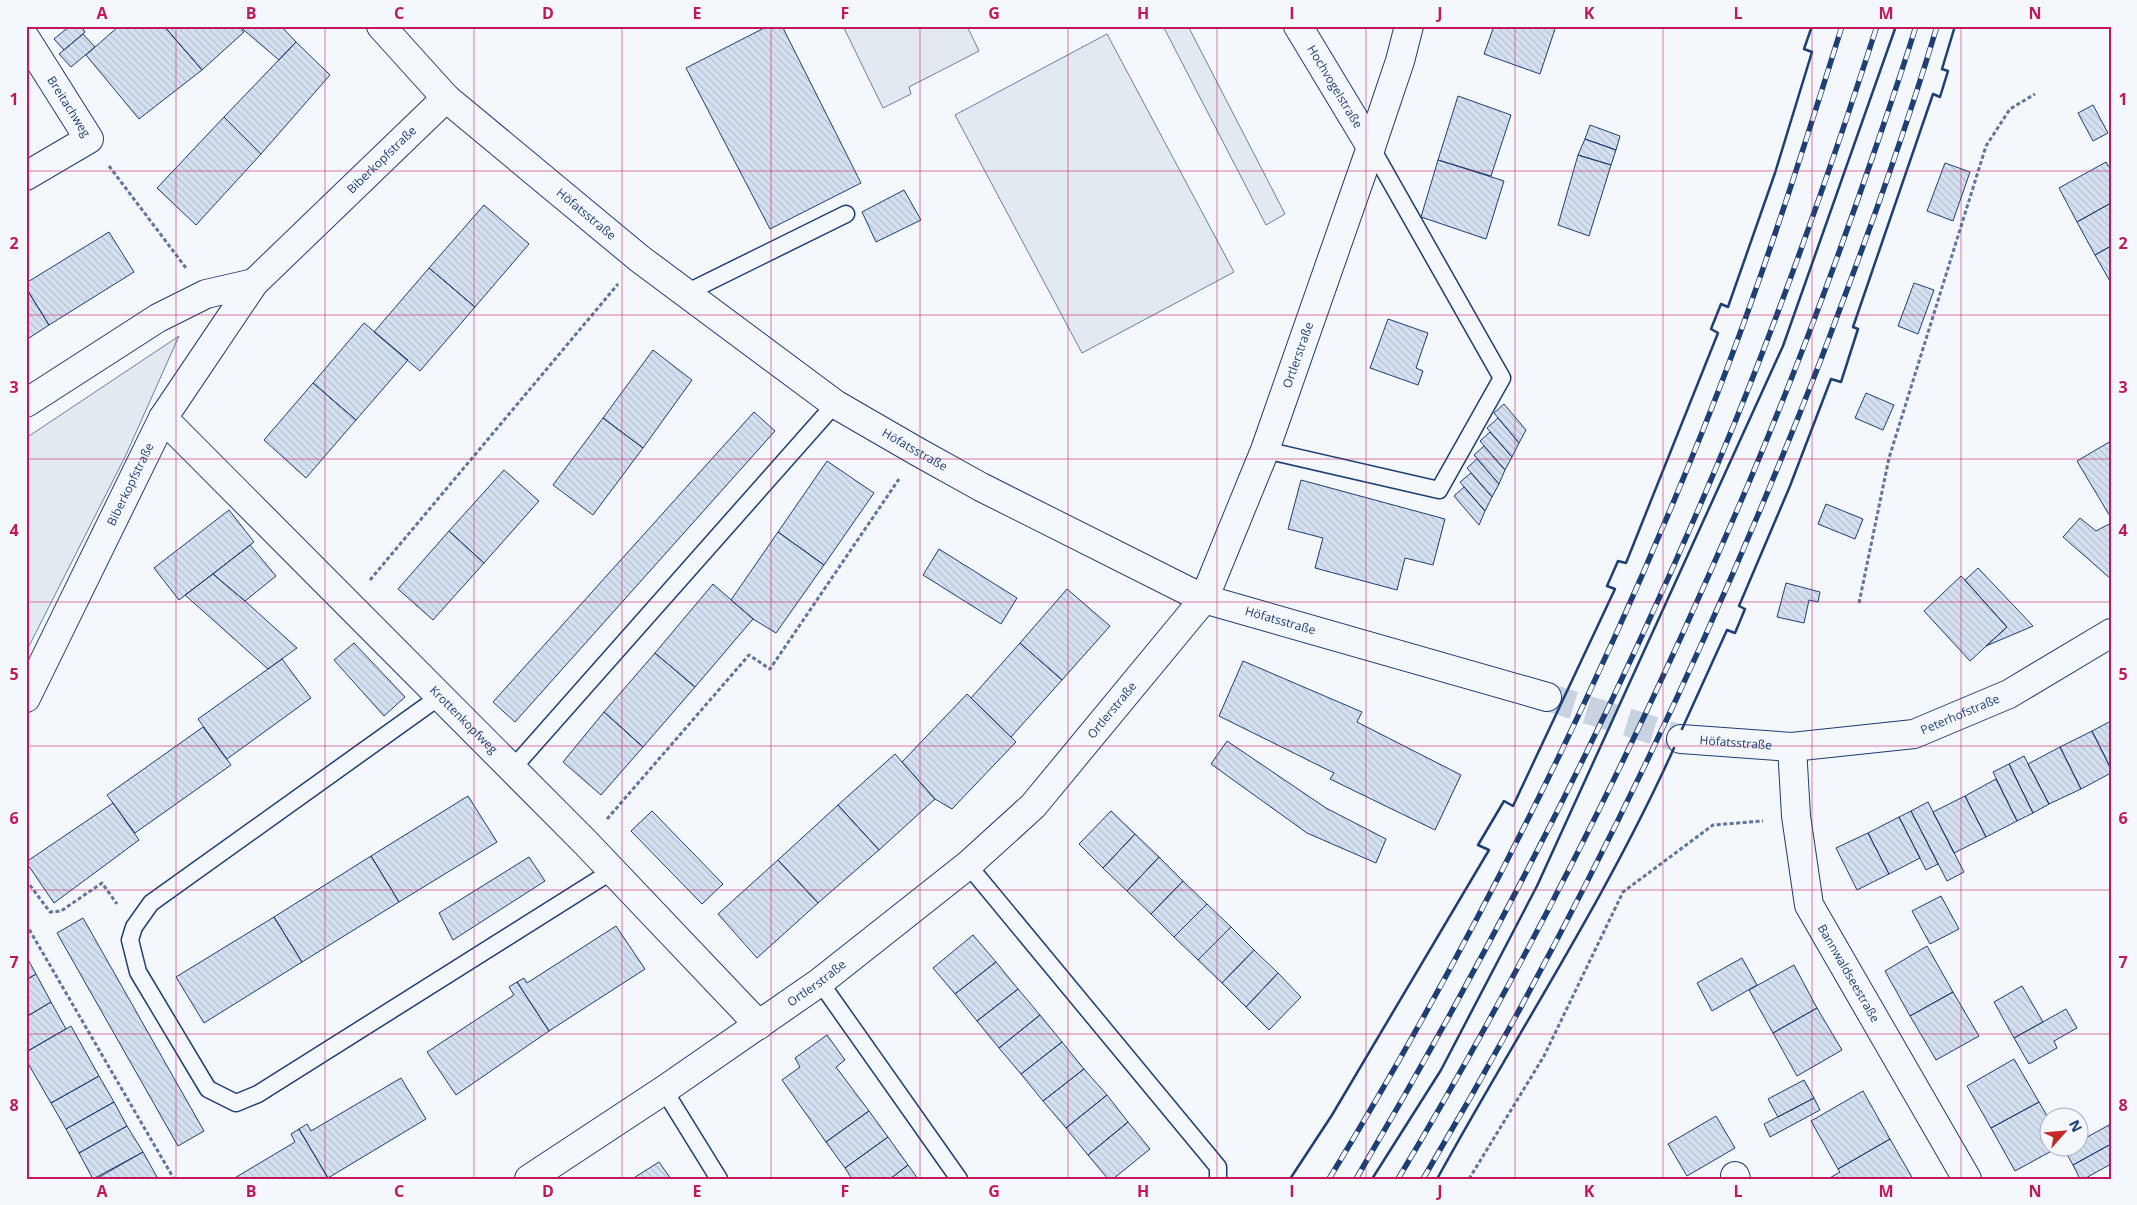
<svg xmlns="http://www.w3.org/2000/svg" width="2137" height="1205" font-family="'Open Sans',sans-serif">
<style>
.park{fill:#e3e9f0;stroke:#687fa3}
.building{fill:url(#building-back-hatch);stroke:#1d3f73}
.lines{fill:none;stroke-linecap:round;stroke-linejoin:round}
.minor-tunnel{stroke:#c9d2e0;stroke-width:28;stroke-dasharray:28 14;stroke-linecap:butt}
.service-casing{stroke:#1d3f73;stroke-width:19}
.minor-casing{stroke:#1d3f73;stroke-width:30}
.path{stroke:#5e769c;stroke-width:3;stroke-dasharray:4 2.5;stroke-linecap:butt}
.service{stroke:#f4f7fb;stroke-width:16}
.minor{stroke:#f4f7fb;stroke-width:28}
.rail-casing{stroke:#1d3f73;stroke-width:5.5}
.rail{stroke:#f4f7fb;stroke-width:4;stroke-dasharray:11;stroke-linecap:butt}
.wall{stroke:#1d3f73;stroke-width:2.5}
.grid{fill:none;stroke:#c2185b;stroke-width:1;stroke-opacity:0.55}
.labels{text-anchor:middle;stroke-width:4;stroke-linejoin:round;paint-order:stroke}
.street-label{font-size:12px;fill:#1d3f73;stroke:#f4f7fb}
.neatline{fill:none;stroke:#c2185b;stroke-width:2}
.grid-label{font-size:16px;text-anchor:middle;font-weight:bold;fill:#c2185b}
</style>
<defs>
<pattern id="building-back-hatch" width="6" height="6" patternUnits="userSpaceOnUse" patternTransform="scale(1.25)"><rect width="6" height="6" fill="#d5e0f0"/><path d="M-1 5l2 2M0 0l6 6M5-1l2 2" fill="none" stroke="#b6c1d1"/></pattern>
</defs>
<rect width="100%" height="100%" fill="#f4f7fb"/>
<path class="park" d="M843,26H967L979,51L909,87L911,94L883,108Z
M1163,26H1188L1285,214L1266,225Z
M1107,34L1234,272L1082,353L955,115Z
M179,336L125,457L26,652V438Z"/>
<path class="building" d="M70,26H81L85,32L64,50L54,39Z
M119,26H164L202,70L139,119L86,55Z
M164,26H239L244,32L202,70Z
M239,26H281L296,42L279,60Z
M768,26H782L861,183L770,229L686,68Z
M1494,26H1556L1540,74L1484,54Z
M83,34L95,47L71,67L59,54Z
M296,42L330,75L261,154L224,117Z
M1458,96L1511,115L1491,176L1438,160Z
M2093,105L2108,133L2093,141L2078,113Z
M224,117L261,154L196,225L157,188Z
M1590,125L1620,136L1616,150L1585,139Z
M1585,139L1616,150L1611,165L1578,155Z
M1578,155L1611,165L1589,236L1558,225Z
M1438,160L1504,181L1486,239L1421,217Z
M2106,162L2111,170V203L2077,222L2059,188Z
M1945,163L1970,172L1953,221L1927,211Z
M904,190L921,220L876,242L862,212Z
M2111,203V246L2095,255L2077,222Z
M484,205L529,244L475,307L429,268Z
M109,232L134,272L49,325L26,288V283Z
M2111,246V283L2095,255Z
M429,268L475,307L420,371L374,332Z
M1914,283L1934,290L1918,334L1898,326Z
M26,288L49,325L26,340Z
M1388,319L1428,333L1416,368L1423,371L1418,385L1370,368Z
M364,323L408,360L356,420L313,383Z
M653,350L692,380L643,448L603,418Z
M313,383L356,420L306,478L264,440Z
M1866,393L1894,405L1883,430L1855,418Z
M1504,404L1526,430L1519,443L1494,413Z
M754,412L775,431L515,722L493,702Z
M603,418L643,448L593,515L553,485Z
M1498,418L1519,443L1512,457L1487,428Z
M1490,432L1512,457L1505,470L1480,441Z
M2111,441V518L2077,461Z
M1484,446L1505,470L1499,484L1474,455Z
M1477,459L1499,484L1492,497L1467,468Z
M827,461L874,493L824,565L778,532Z
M504,470L539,501L484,563L449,531Z
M1471,473L1492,497L1485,511L1460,482Z
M1301,480L1445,519L1433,565L1405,558L1397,590L1315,568L1323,538L1288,529Z
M1464,487L1485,511L1479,525L1454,496Z
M1826,504L1863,519L1855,539L1818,524Z
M229,510L254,542L179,600L154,568Z
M2080,518L2096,531L2111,523V579L2063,537Z
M449,531L484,563L433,620L398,589Z
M778,532L824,565L776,633L753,619L731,600Z
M250,545L276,576L245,601L213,574Z
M939,549L1017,598L1001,624L923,575Z
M1978,568L2033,626L1986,646L2007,627L1965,580Z
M213,574L245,601L297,648L268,669L185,595Z
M1961,576L2007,627L1970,661L1924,611Z
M1786,583L1820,592L1818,602L1809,600L1804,623L1777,617Z
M713,584L753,619L695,687L655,653Z
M1067,589L1110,626L1062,680L1020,643Z
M354,643L405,697L384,716L334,660Z
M1020,643L1062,680L1011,737L971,698Z
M655,653L695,687L643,747L604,712Z
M282,659L311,698L227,759L198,719Z
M1243,661L1362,712L1357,722L1461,775L1435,830L1330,779L1334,773L1219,716Z
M967,694L1016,742L952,809L935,799L902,762Z
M604,712L643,747L601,795L563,762Z
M2111,721V769L2092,731Z
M203,727L231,765L135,833L107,795Z
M2092,731L2111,769V773L2081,789L2060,747Z
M1227,741L1326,808L1386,839L1376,863L1307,833L1211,764Z
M2060,747L2081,789L2049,804L2028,764Z
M895,754L935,799L879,850L838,805Z
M2024,756L2049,804L2033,813L2009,764Z
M2009,764L2033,813L2017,821L1993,772Z
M1996,779L2017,821L1986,837L1965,796Z
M468,796L497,842L399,902L371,856Z
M1965,796L1986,837L1954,853L1933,812Z
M1928,802L1964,872L1947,881L1911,811Z
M113,803L139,840L54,903L26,862Z
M838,805L879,850L818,903L778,860Z
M652,811L723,884L702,904L631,831Z
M1111,811L1135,834L1103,868L1079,844Z
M1911,811L1938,864L1926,870L1899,817Z
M1899,817L1920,858L1889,874L1868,833Z
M1868,833L1889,874L1857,890L1836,848Z
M1135,834L1159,857L1127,891L1103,868Z
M371,856L399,902L302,962L274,917Z
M529,857L545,881L453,940L439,913Z
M1159,857L1183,881L1151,914L1127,891Z
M778,860L818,903L757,958L718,914Z
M1183,881L1207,904L1174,937L1151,914Z
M1941,896L1959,929L1930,944L1912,911Z
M1207,904L1231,927L1198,960L1174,937Z
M274,917L302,962L204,1023L176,977Z
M83,918L204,1131L178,1146L57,933Z
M616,926L645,969L549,1031L517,982L524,978L527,983Z
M1231,927L1254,950L1222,983L1198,960Z
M973,935L996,962L955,994L933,968Z
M1927,946L1953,992L1910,1016L1885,971Z
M1254,950L1278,973L1246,1007L1222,983Z
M26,956L36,974L26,980Z
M1742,958L1757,985L1712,1011L1697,983Z
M996,962L1018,989L977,1021L955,994Z
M1794,965L1817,1008L1773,1033L1749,990Z
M1278,973L1301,997L1269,1030L1246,1007Z
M36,974L51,1002L26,1017V980Z
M517,982L549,1031L456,1095L427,1052L514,995L509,987Z
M2022,986L2043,1022L2014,1038L1994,1002Z
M1018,989L1040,1015L999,1048L977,1021Z
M1953,992L1979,1036L1936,1060L1910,1016Z
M51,1002L66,1029L26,1052V1017Z
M1817,1008L1842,1050L1797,1076L1773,1033Z
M2066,1009L2077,1028L2054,1041L2057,1048L2029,1064L2014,1038Z
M1040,1015L1062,1042L1021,1074L999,1048Z
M71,1026L99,1076L51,1103L26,1060V1052Z
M827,1035L845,1060L836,1067L869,1111L826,1142L782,1080L800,1067L795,1058Z
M1062,1042L1084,1069L1043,1101L1021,1074Z
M2014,1059L2039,1102L1991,1128L1967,1086Z
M1084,1069L1107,1095L1066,1128L1043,1101Z
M99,1076L114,1102L66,1129L51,1103Z
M401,1078L426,1119L328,1178L299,1129L307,1124L311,1131Z
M1804,1080L1814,1098L1778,1117L1768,1099Z
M1863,1091L1890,1139L1838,1169L1811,1121Z
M1107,1095L1128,1122L1088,1155L1066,1128Z
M1814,1098L1820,1110L1770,1137L1764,1124Z
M114,1102L127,1126L79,1153L66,1129Z
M2039,1102L2050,1121V1148H2057L2015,1171L1991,1128Z
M869,1111L888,1137L845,1168L826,1142Z
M1716,1116L1735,1148L1687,1176L1668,1144Z
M1128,1122L1150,1149L1113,1179H1108L1088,1155Z
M2109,1125L2111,1144L2073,1165L2064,1149L2080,1148V1141Z
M127,1126L143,1152L93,1179L79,1153Z
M299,1129L328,1178L233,1179L295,1142L291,1134Z
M888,1137L908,1165L890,1179H852L845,1168Z
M1890,1139L1913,1179H1828L1840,1172L1838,1169Z
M2111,1144V1164L2084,1179H2080L2073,1165Z
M143,1152L157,1177L154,1179H96Z
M659,1162L671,1179H632Z
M908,1165L918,1179H890Z"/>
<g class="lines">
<path class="minor-tunnel" d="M1547,697L1681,739"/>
<g class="service-casing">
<path id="service" d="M686,293L846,214
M1265,450L1439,490L1502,378L1371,147
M439,697L151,903L134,927L130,940L138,972L208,1089L236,1103L258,1094L612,871
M512,769L835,404
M968,865L1218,1167V1179
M820,982L959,1179
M664,1090L719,1179"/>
</g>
<g class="minor-casing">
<g id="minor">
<path id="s1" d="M381,26L446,98L640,259L835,404L918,452L981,487L1204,599L1547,697"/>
<path id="s2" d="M1298,26L1371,147"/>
<path id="s3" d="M26,39L89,139L26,176"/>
<path d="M26,403L158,318L206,294L254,283"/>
<path id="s4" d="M163,418L586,843L759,1025"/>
<path id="s5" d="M26,698L163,418L254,283L446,98"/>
<path id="s6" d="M1681,739L1792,747L1914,734L2009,694L2111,633"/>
<path id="s7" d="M1792,747L1796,816L1809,905L1967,1179"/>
<path d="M1735,1176L1736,1179"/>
<path id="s8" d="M529,1179L664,1090L820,982L968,865L1033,806L1204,599L1265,450L1371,147L1400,61L1409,26"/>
</g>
</g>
<path class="path" d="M109,166L186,268
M370,580L618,284
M1859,603L1889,458L1986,146L2010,109L2035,94
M607,819L749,655L770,669L899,479
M26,880L50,912L61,911L102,883L117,904
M26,924L174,1179
M1469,1179L1544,1056L1623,892L1713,825L1763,821"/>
<use href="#service" class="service"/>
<use href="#minor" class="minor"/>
<g class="rail-casing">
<path id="rail" d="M1329,1179C1474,941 1597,693 1701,435C1755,301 1799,164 1842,26
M1356,1179C1500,935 1628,684 1735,422C1788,292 1834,159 1877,26
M1398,1179C1532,955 1648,721 1750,480C1797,369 1839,256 1878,141C1891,103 1904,65 1916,26
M1423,1179C1578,918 1710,645 1820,362C1862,251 1903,140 1937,26"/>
</g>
<use href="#rail" class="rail"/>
<path class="wall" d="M1682,729L1727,630L1735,633L1745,609L1739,606L1790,486L1831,379L1841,382L1858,329L1853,327L1933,94L1940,97L1948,71L1942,69L1955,26
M1290,1179L1332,1115L1489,850L1478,845L1504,801L1513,806L1615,589L1607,586L1618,561L1626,563L1718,333L1711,329L1721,304L1728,307L1775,173L1812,52L1804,49L1812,26
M1372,1179L1441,1070L1537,886L1783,346L1896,26
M1437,1179C1516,1035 1607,897 1674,748"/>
</g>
<path class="grid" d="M176,26V1179M325,26V1179M474,26V1179M622,26V1179M771,26V1179M920,26V1179M1068,26V1179M1217,26V1179M1366,26V1179M1515,26V1179M1663,26V1179M1812,26V1179M1961,26V1179M26,171H2111M26,315H2111M26,459H2111M26,602H2111M26,746H2111M26,890H2111M26,1034H2111"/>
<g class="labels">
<g class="street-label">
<text dy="4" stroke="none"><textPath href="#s2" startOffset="71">Hochvogelstraße</textPath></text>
<text dy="4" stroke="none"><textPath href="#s3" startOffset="80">Breitachweg</textPath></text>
<text dy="4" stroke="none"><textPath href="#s5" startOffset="652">Biberkopfstraße</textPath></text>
<text dy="4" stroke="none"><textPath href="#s1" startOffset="279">Höfatsstraße</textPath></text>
<text dy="4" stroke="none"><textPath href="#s8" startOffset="1158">Ortlerstraße</textPath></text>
<text dy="4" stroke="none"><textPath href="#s1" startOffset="684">Höfatsstraße</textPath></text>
<text dy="4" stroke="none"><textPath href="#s5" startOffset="238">Biberkopfstraße</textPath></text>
<text dy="4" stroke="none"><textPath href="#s1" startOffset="1089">Höfatsstraße</textPath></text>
<text dy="4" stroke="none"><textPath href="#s8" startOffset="752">Ortlerstraße</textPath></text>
<text dy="4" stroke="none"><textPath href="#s6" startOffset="284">Peterhofstraße</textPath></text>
<text dy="4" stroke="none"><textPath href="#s4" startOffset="426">Krottenkopfweg</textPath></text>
<text dy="4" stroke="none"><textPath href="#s6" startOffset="55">Höfatsstraße</textPath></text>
<text dy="4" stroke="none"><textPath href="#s7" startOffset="238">Bannwaldseestraße</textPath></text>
<text dy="4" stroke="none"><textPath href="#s8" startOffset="348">Ortlerstraße</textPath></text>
</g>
</g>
<rect width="2137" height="1205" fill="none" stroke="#f4f7fb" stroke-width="55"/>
<g transform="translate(2064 1132) rotate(63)"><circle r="24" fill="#f4f7fb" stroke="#9eadc5"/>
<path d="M0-4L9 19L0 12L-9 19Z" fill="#c62828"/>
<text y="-8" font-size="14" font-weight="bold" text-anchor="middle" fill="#1d3f73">N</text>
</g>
<rect x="28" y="28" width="2082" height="1150" class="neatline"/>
<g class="grid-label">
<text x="102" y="19">A</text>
<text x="251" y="19">B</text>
<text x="399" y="19">C</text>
<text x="548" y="19">D</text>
<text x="697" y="19">E</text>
<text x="845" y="19">F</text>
<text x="994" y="19">G</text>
<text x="1143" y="19">H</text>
<text x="1292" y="19">I</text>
<text x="1440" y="19">J</text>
<text x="1589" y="19">K</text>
<text x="1738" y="19">L</text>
<text x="1886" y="19">M</text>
<text x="2035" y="19">N</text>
<text x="14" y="105">1</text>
<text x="2123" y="105">1</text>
<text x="14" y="249">2</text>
<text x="2123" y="249">2</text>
<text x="14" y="393">3</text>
<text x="2123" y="393">3</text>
<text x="14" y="536">4</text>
<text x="2123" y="536">4</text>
<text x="14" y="680">5</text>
<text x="2123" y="680">5</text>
<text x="14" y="824">6</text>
<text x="2123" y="824">6</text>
<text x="14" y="968">7</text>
<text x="2123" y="968">7</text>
<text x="14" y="1111">8</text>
<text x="2123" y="1111">8</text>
<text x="102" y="1197">A</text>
<text x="251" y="1197">B</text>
<text x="399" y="1197">C</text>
<text x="548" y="1197">D</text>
<text x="697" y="1197">E</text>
<text x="845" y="1197">F</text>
<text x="994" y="1197">G</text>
<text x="1143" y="1197">H</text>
<text x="1292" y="1197">I</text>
<text x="1440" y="1197">J</text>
<text x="1589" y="1197">K</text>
<text x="1738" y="1197">L</text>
<text x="1886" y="1197">M</text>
<text x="2035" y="1197">N</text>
</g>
</svg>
